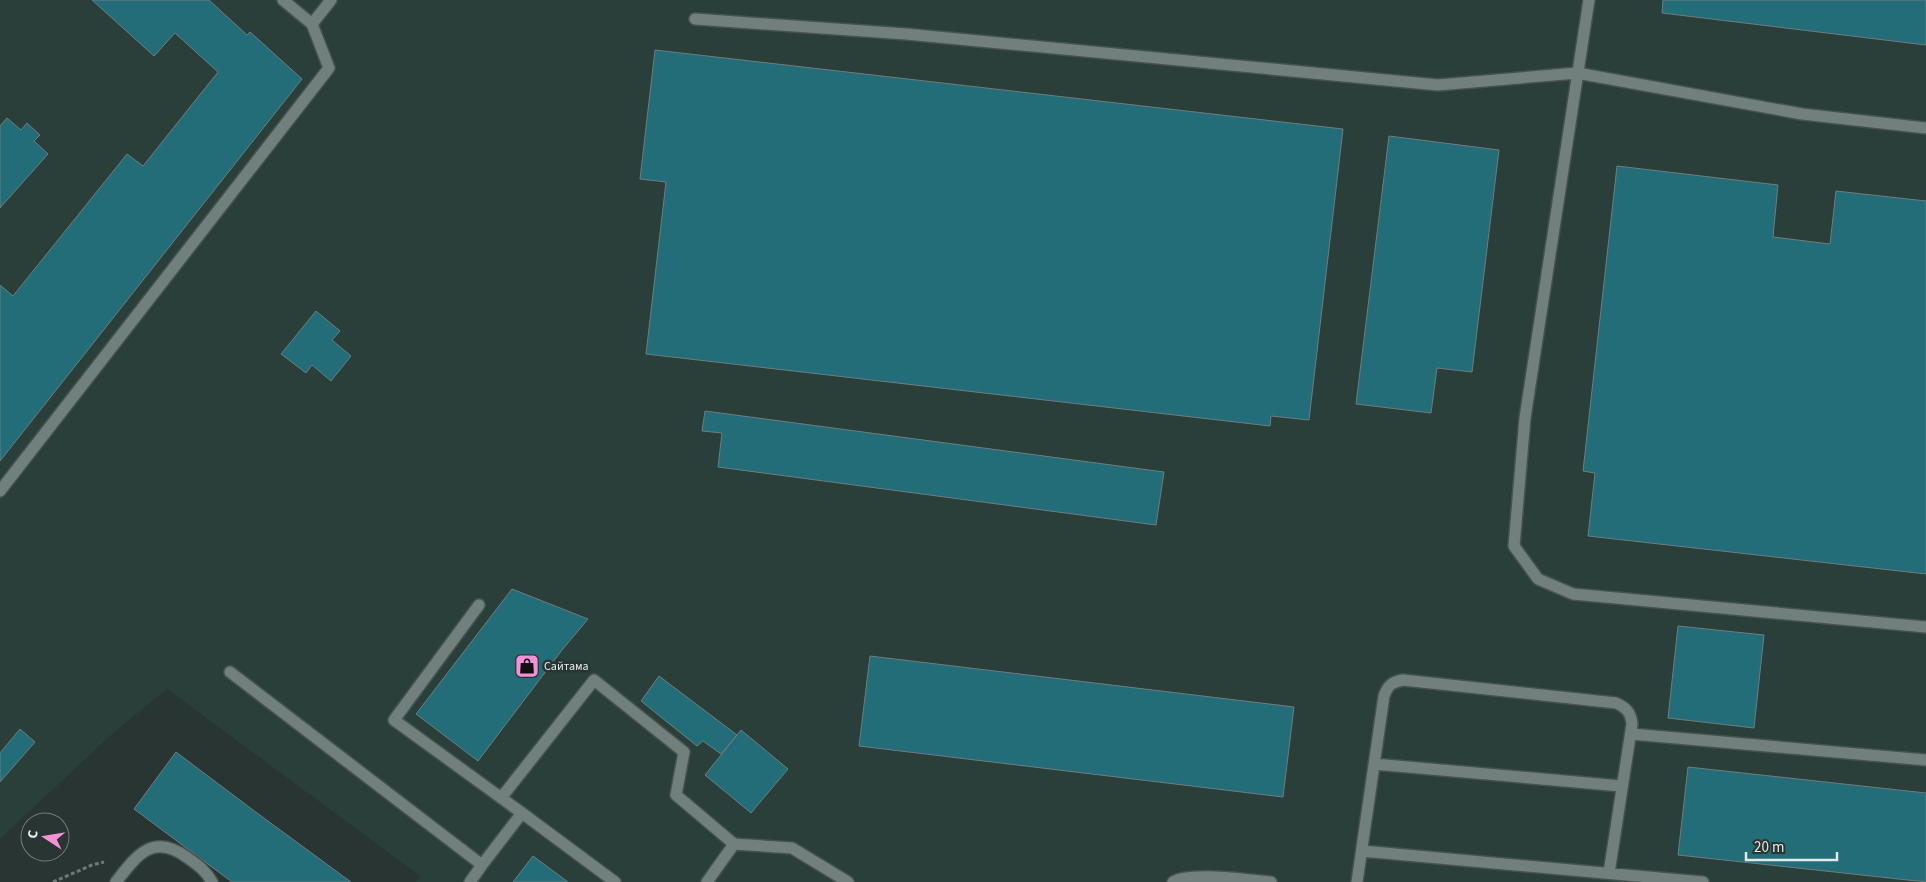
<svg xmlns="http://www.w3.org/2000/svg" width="1926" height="882" font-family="'Source Sans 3',sans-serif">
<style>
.built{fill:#2a3f3a}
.building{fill:#226d78;stroke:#6e7d80}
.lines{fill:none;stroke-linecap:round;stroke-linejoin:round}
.service-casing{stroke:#47524f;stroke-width:14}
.path{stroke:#6d7976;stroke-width:3;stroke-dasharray:4 2.5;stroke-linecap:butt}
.service{stroke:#71807c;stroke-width:11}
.labels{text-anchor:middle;stroke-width:5;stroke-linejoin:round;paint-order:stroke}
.poi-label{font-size:12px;fill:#e1eae7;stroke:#283532;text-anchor:start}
</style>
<rect width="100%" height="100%" fill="#283532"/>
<path class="built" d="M0,0H1926V882H416L420,876L167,689L112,734L0,839Z"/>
<path class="building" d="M92,0H209L247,35L250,32L302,79L0,461V285L13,296L127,154L143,166L218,72L175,33L154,56Z
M1663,0H1926V45L1662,13Z
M655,50L1343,129L1309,420L1271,416L1270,426L646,354L666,182L640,179Z
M7,118L21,130L27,123L40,135L34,141L48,154L0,208V126Z
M1389,136L1499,150L1472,372L1437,368L1431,413L1356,404Z
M1617,166L1778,185L1773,237L1830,244L1836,191L1926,201V574L1588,536L1595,473L1583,471Z
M316,311L340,331L332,340L351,356L331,381L312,365L306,373L281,354Z
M705,411L1164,472L1156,525L718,467L722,433L702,431Z
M512,589L588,619L562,650L478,761L416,714Z
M1678,626L1764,635L1754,728L1668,718Z
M870,656L1294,707L1283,797L859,746Z
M659,676L737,735L721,754L703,741L697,746L641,701Z
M20,729L35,742L0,782V753Z
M741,730L788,769L751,813L705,775Z
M176,752L253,810L351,882H232L134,809Z
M1688,767L1926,793V882L1678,855Z
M533,856L568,882H513Z"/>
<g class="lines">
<g class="service-casing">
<path id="service" d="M1589,0L1525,418L1514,546L1538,579L1573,594L1926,627
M695,19L906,34L1438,85L1577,73L1802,114L1926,128
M312,24L331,0
M0,491L329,68L312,24L283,0
M479,605L394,720L522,813
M230,672L482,865L522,813L615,882
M1631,734L1926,760
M1374,764L1621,786
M501,798L594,680L684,752L676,795L734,844
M1362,851L1703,882
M116,882C137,855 153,832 188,858C198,865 206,871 212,882
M470,882L482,865
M707,882L734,844L792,848L848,882
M1173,882C1189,871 1249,880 1271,882
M1357,882L1384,696C1388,685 1392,682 1403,680L1616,703C1627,708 1631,713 1632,724L1609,873"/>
</g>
<path class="path" d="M53,882L92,865L104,862"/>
<use href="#service" class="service"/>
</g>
<defs>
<g id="shop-square" transform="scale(1.25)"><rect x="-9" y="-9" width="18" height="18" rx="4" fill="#f391d6" stroke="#283532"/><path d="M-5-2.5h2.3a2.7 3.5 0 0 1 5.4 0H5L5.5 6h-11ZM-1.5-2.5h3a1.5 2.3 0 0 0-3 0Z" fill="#111"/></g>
</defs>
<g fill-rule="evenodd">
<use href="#shop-square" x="527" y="666"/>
</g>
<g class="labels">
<g class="poi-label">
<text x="544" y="670">Сайтама</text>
</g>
</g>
<g transform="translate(45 837) rotate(282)"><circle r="24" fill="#283532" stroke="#727d7a"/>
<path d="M0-4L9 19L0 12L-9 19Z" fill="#f391d6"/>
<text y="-8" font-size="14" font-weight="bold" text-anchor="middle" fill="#e1eae7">С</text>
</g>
<path d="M1746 852v8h91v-8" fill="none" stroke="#e1eae7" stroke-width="2.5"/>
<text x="1754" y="852" font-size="15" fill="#e1eae7" stroke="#283532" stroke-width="4" paint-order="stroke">20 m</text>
</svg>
